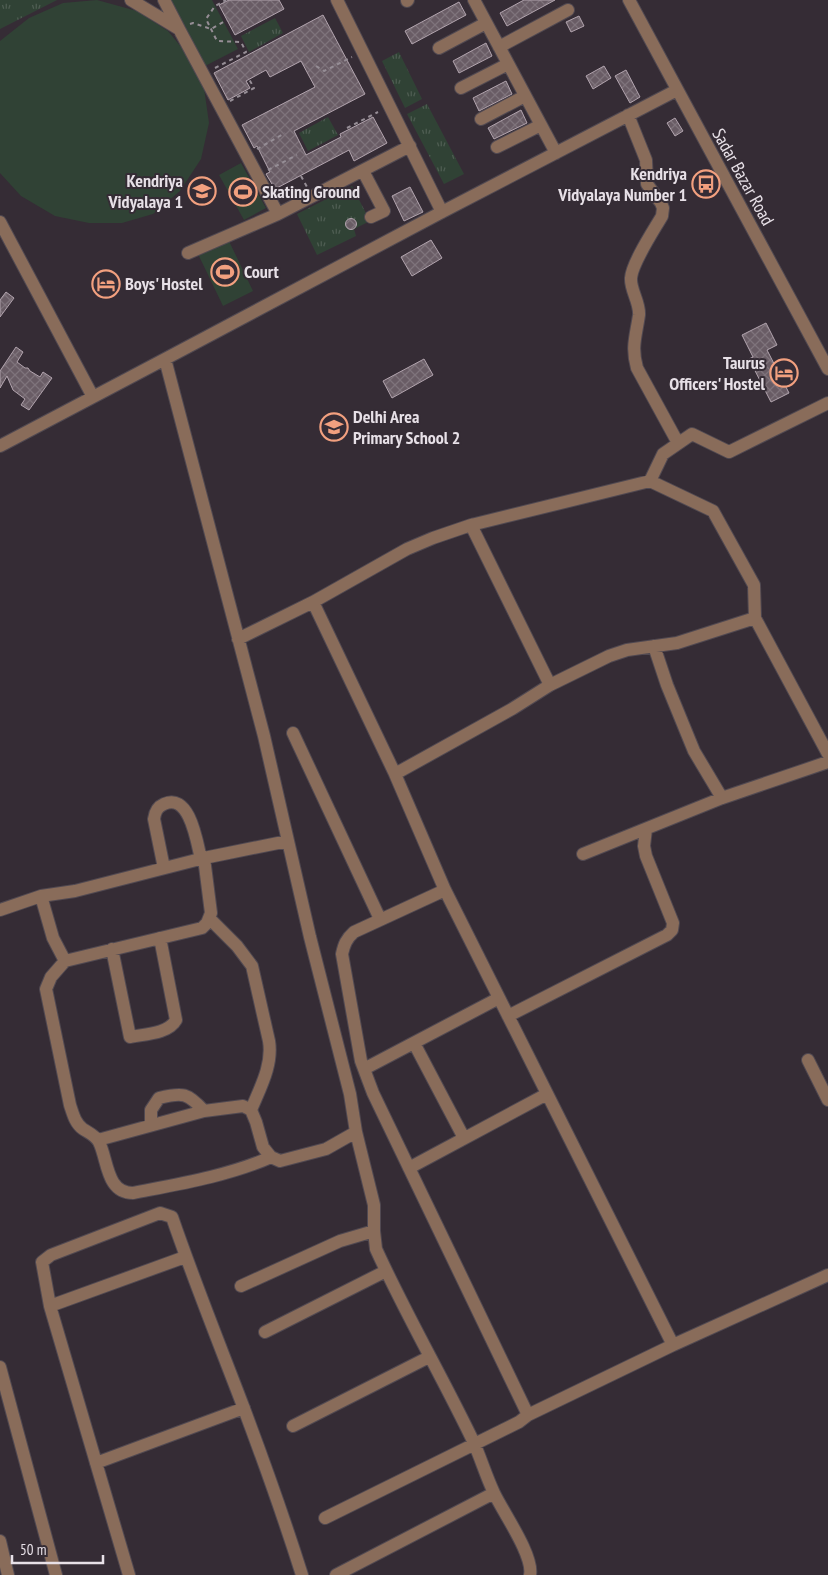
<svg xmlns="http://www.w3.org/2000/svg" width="828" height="1575" font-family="'PT Sans Narrow',sans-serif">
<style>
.grass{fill:#304235}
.park{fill:url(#park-tufts)}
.building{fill:url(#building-cross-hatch);stroke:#b2a4ae}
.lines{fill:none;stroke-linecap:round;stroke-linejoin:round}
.minor-casing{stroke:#514951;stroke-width:14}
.path{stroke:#968e96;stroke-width:2;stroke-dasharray:4 4;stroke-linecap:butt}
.minor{stroke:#896c5a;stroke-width:12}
.labels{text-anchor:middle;stroke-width:4;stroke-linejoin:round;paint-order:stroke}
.poi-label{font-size:18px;font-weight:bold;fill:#e7e0e7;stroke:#352c35;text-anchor:start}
.street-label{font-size:18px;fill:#e7e0e7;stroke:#352c35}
</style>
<defs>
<pattern id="park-tufts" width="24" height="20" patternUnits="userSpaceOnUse" patternTransform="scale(1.25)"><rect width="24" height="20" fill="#304235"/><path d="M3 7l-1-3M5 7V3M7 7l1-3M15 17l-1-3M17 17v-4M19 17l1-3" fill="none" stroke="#4e5d52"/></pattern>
<pattern id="building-cross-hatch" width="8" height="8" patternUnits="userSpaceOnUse" patternTransform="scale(1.25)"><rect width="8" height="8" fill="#695c65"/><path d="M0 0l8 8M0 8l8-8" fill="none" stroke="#7e737b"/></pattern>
</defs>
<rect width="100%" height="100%" fill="#352c35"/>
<path class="grass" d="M97,0L137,11L168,31L191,59L204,88L209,123L201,159L180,191L153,214L122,223H89L55,216L21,196L0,173V41L29,18L63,3Z
M170,0H212L238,49L205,66Z
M241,163L266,208L244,220L219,175Z
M228,239L253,291L223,306L198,254Z"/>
<path class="park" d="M0,0H57L0,29Z
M275,18L283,33L249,52L241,36Z
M399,52L422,99L405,108L382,61Z
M427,104L464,174L444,184L407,114Z
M328,117L338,135L308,151L299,133Z
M352,186L370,221L354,229L356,236L317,255L297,214Z"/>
<path class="building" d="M229,0H279L284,9L235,35L219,5Z
M524,0H555L507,26L500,13Z
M459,2L466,15L412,44L405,31Z
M323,15L365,94L294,131L306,155L341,137L340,134L373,117L387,143L354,161L349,150L275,189L266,174L270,172L257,146L254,148L242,125L315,87L301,61L270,77L266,70L246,81L250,88L228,100L214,73Z
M579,16L584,26L571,32L566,22Z
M486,43L492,56L459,73L453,61Z
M604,66L611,78L593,89L586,76Z
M626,70L640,97L630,103L615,76Z
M506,81L512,94L479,111L473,98Z
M521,110L527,123L494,139L488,128Z
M675,118L683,131L675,136L667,123Z
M410,187L423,212L404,221L392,196Z
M345.5 224a5.5 5.5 0 1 1 11 0a5.5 5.5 0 1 1-11 0Z
M431,240L442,258L412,276L401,257Z
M6,292L14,298L0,317V300Z
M766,323L777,345L767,350L789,393L771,402L749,359L753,357L742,335Z
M16,347L23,352L17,362L25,368H28L30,371L40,377L43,372L52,378L29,410L21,405L25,399L13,390L7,376L0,388V371Z
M424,359L433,375L392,398L383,381Z"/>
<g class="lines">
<g class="minor-casing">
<path id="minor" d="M131,0L179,29L278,214
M164,0L179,29
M337,0L442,212
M474,0L556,153
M629,0L828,369
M407,1L408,0
M499,47L568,10
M439,48L486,23
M461,88L508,64
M628,115L646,160L647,184L661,203L663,208L662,216C654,230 632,263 631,278C630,290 640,302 639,315C636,336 631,347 637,368L678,443
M481,119L525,96
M497,147L541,125
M363,171L384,211L371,217
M0,222L93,397L165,359L264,736L310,937L350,1094L356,1132L374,1205V1231L376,1249C406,1315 443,1378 474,1443C481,1459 486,1476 494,1493C503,1512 534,1556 530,1575
M188,253L278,214L410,146
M165,359L442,212L677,90
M0,446L93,397
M650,481L713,511L754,585L755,618
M471,525L650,481L663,454L692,434L729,452L828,403
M313,602L407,549L433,538L471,525L550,685
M238,639L313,602L395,774L445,890L673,1345
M654,646L667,685L694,751L722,798
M293,733L380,919
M395,774L512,709L550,685L609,656L627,650L677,643L755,618L828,754
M583,854L722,798L828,762
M164,868L154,819C155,812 157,807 164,804C190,792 197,843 201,859
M445,890L354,932C346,939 344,945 342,954L361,1061L373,1093L528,1415
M41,896L53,938L65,961L202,928L207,923L211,913L204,858
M0,910L41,896L75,891L204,858L288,841
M209,918L237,946L252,966L269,1041C273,1065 260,1088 251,1110
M112,949L130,1037C145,1034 168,1034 176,1020L160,938
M65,961L51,977L46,989L70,1105C73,1114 75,1123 83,1129C89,1133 95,1135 99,1142C108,1160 106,1193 133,1193C179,1184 228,1176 271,1157
M508,1016L667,935L672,930L673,923L646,856L644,846L646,829
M414,1043L464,1138
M808,1060L828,1100
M364,1069L499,998
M151,1125V1110L159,1098C183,1092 188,1093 204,1111
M98,1140L204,1111L243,1106L251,1110L256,1122L263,1147L271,1157L280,1161L326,1149L356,1132
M409,1168L547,1094
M241,1286L340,1241L374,1231
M50,1306L185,1257
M265,1332L386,1271
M0,1367L56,1575
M293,1426L429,1357
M96,1463L244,1408
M325,1518L519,1422L528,1415L673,1345L828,1275
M0,1541L8,1575
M129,1575L50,1306L42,1262L51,1255L160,1213L172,1217C194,1281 219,1343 243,1406C264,1462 284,1518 302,1575
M336,1575L494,1493"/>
</g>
<path class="path" d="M190,24L193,23L211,29L227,20
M316,66L324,71L352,57
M215,68L246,52L241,42L217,41L206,19L215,6L226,0
M230,101L254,88L249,79
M347,128L378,112
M257,149L285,133
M268,170L297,155
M301,176L307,187"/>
<use href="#minor" class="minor"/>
</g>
<defs>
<g id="bus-ring" transform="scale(1.4375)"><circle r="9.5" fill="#352c35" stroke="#f2a07f" stroke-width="1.5"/><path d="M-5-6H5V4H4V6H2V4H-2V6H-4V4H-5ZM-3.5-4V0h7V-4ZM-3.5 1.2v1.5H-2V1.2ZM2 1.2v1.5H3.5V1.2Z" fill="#f2a07f"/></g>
<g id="school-ring" transform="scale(1.4375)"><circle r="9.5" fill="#352c35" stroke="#f2a07f" stroke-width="1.5"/><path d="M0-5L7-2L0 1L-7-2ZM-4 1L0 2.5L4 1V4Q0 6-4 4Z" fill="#f2a07f"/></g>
<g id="stadium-ring" transform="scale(1.4375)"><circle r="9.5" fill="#352c35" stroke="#f2a07f" stroke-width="1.5"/><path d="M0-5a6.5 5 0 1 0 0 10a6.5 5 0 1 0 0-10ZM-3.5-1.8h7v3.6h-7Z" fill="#f2a07f"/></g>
<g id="hotel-ring" transform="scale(1.4375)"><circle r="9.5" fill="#352c35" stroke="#f2a07f" stroke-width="1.5"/><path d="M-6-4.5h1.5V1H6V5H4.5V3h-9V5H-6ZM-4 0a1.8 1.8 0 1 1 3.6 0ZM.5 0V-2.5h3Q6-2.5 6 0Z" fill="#f2a07f"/></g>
</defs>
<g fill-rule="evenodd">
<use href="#bus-ring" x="706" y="184"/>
<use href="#school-ring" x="202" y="191"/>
<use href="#stadium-ring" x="243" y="192"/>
<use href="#stadium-ring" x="225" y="272"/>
<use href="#hotel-ring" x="106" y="284"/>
<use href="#hotel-ring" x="784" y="373"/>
<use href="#school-ring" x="334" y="427"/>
</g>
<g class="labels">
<g class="poi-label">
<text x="687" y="180" text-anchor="end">Kendriya<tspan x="687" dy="21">Vidyalaya Number 1</tspan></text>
<text x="183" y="187" text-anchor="end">Kendriya<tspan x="183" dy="21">Vidyalaya 1</tspan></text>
<text x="262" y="198">Skating Ground</text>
<text x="244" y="278">Court</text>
<text x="125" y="290">Boys' Hostel</text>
<text x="765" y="369" text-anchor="end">Taurus<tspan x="765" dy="21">Officers' Hostel</tspan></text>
<text x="353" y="423">Delhi Area<tspan x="353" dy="21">Primary School 2</tspan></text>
</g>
<g class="street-label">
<text transform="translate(743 177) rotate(61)" y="6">Sadar Bazar Road</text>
</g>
</g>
<path d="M12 1555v8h91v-8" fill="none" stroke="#e7e0e7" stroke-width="2.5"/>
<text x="20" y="1555" font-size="15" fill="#e7e0e7" stroke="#352c35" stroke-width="4" paint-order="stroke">50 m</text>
</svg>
